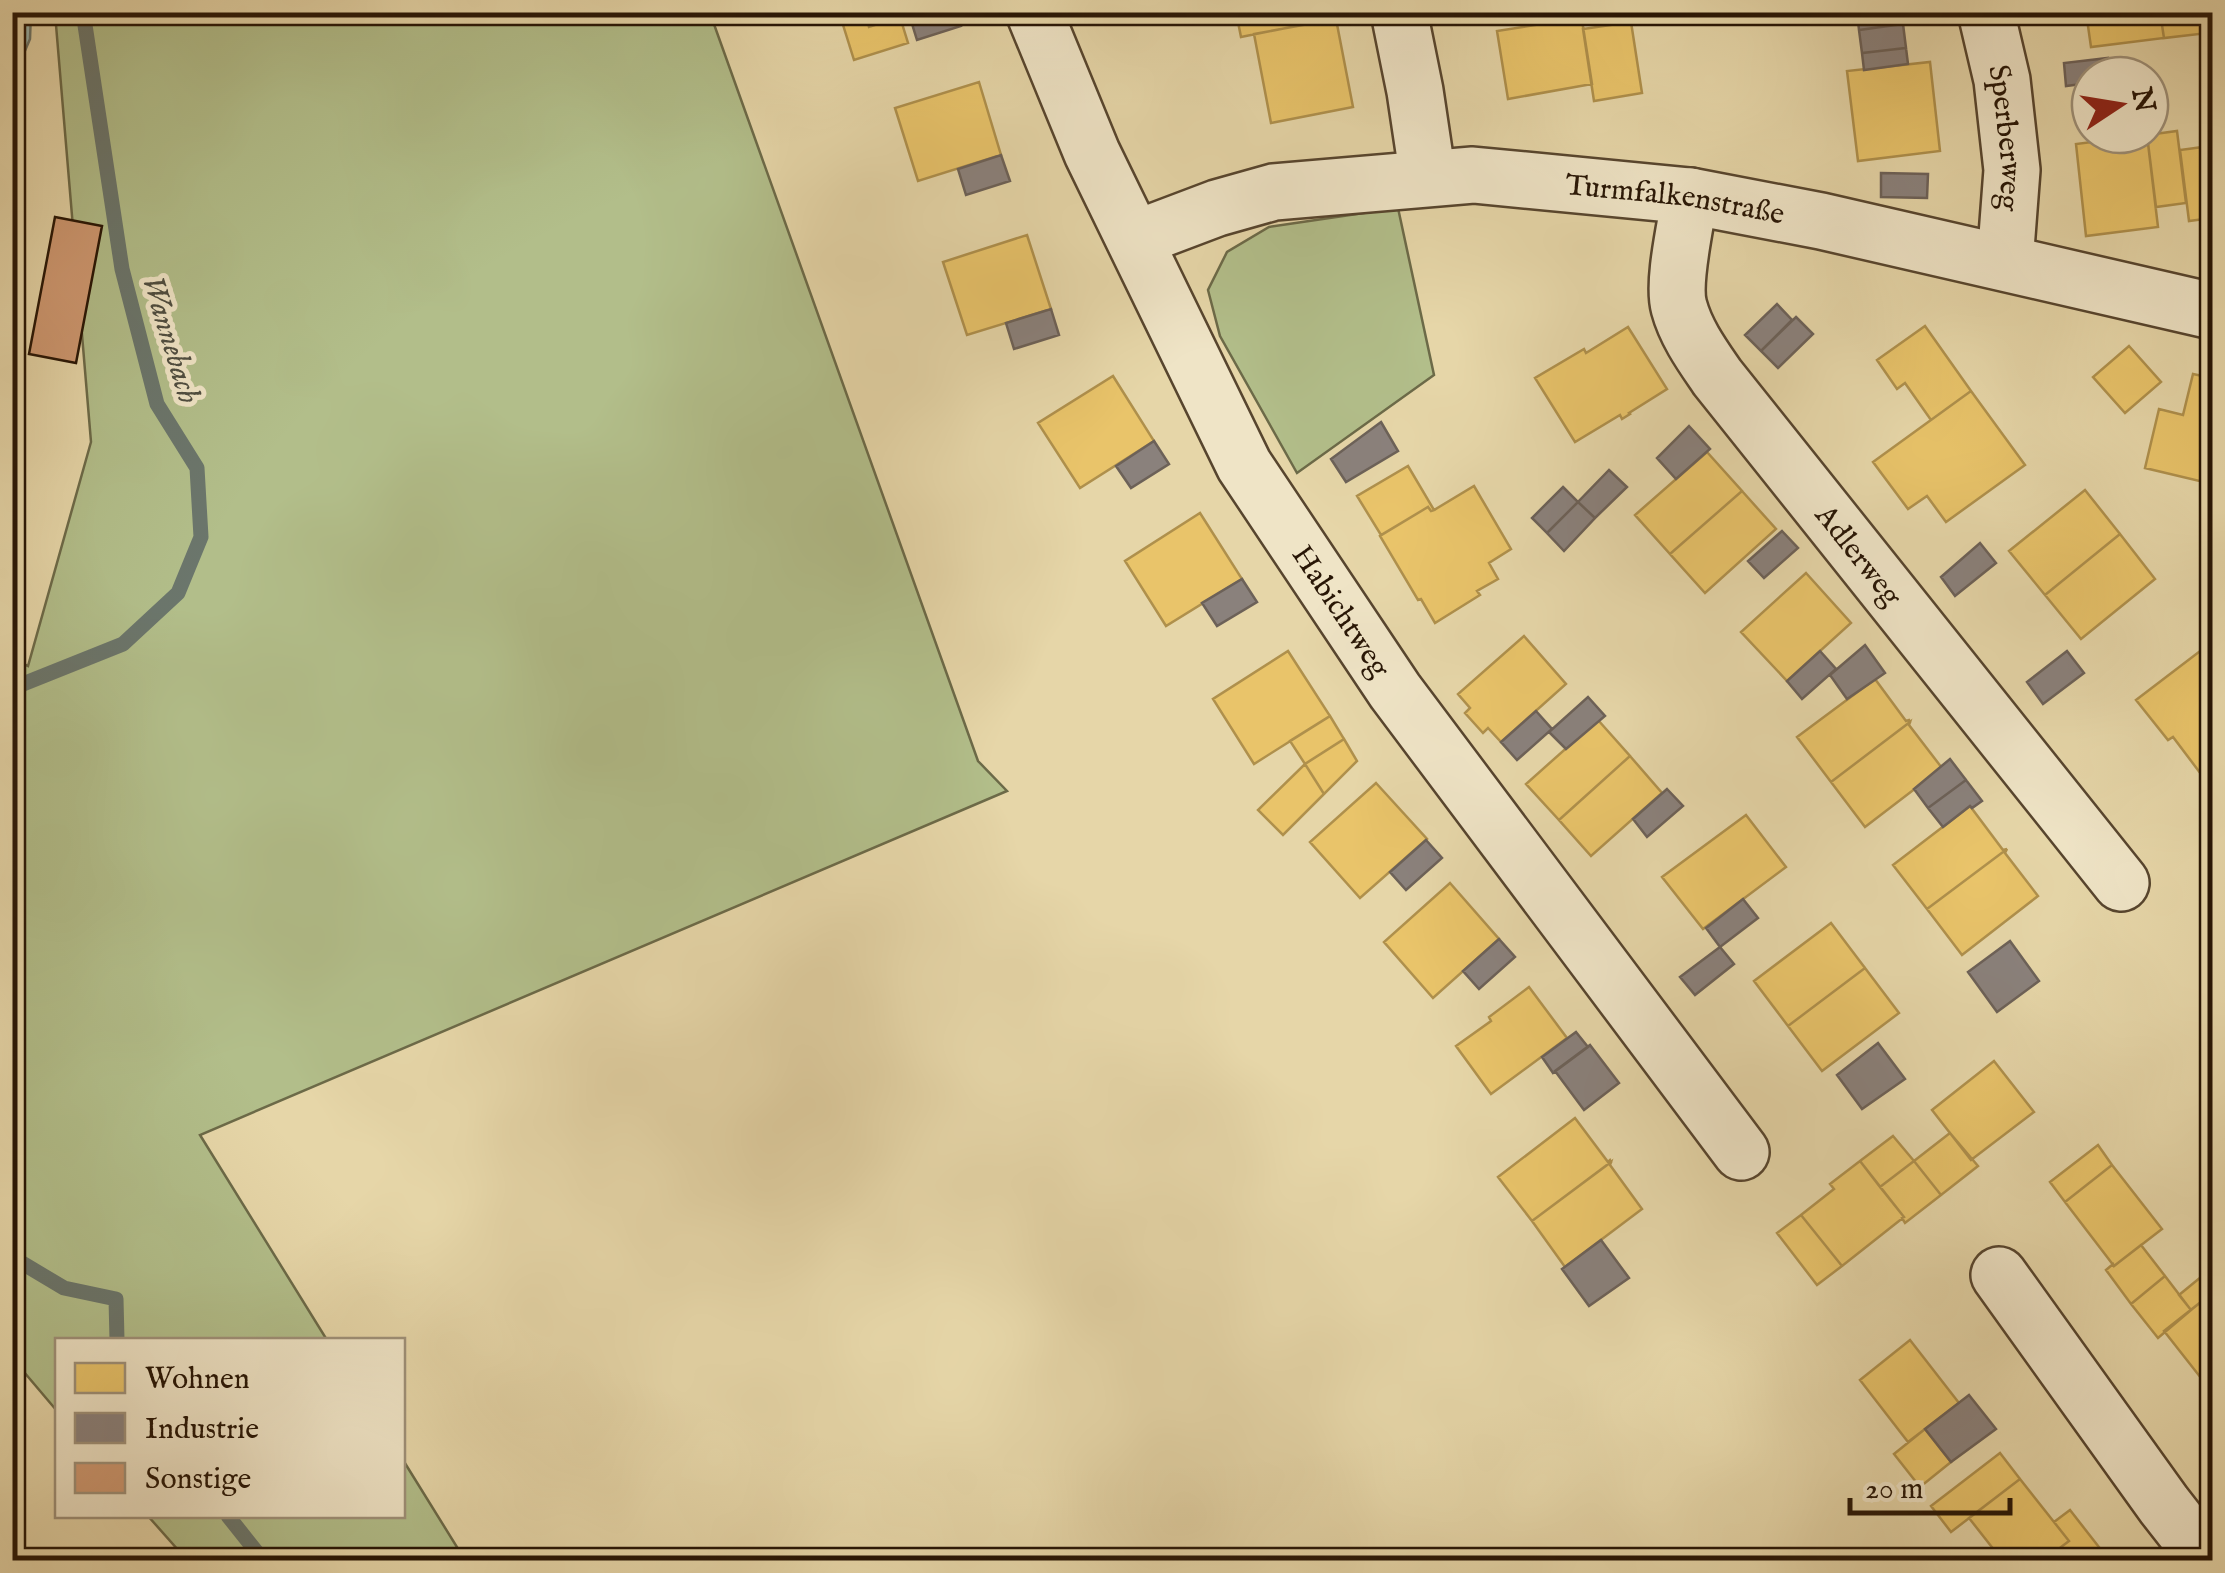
<svg xmlns="http://www.w3.org/2000/svg" width="2225" height="1573" font-family="'IM FELL English',serif">
<style>
.green{fill:#b2be8a;stroke:#6c6a48;stroke-width:2.5}
.water{fill:#99b7b1;stroke:#6b766c;stroke-width:2.5}
.homes{fill:#e9c46a;stroke:#af904c;stroke-width:2.5}
.industry{fill:#8a817c;stroke:#6c6158;stroke-width:2.5}
.lines{fill:none;stroke-linecap:round;stroke-linejoin:round}
.stream{stroke:#6b766c;stroke-width:15}
.building{fill:#cf9972;stroke:#271505;stroke-width:2.5}
.minor-casing{stroke:#57452e;stroke-width:60}
.minor{stroke:#efe4c6;stroke-width:55}
.labels{text-anchor:middle;stroke-width:10;stroke-linejoin:round;paint-order:stroke}
.street-label{font-size:30px;fill:#271505;stroke:#efe4c6}
.water-label{font-size:32px;font-style:italic;fill:#4f4e41;stroke:#efe4c6}
</style>
<rect width="100%" height="100%" fill="#e6d6a8"/>
<filter id="stains"><feTurbulence type="fractalNoise" baseFrequency=".002" numOctaves="4"/><feColorMatrix values="0 0 0 0 .2 0 0 0 0 .09 0 0 0 0 .02 0 0 0 .5 -.17"/></filter>
<radialGradient id="worn" r=".72"><stop offset=".6" stop-color="#630" stop-opacity="0"/><stop offset="1" stop-color="#630" stop-opacity=".3"/></radialGradient>
<path class="green" d="M55,13H710L978,761L1007,791L200,1135L327,1340H58L57,1411L13,1359L12,659L28,666L91,442Z
M1398,208L1434,375L1297,473L1220,336L1208,290L1227,252L1269,227Z
M403,1460L465,1560H187L148,1516H402Z"/>
<path class="water" d="M13,12L31,13L30,39L13,79Z"/>
<path class="homes" d="M839,12H865L869,27L900,17L908,43L854,60Z
M865,12H915L869,27Z
M1236,12H1324L1326,20L1241,37Z
M2086,12H2160L2164,38L2091,47Z
M2160,12H2206L2208,33L2164,38Z
M1581,14L1592,84L1508,99L1497,31L1535,25L1534,22Z
M1336,19L1353,107L1271,123L1254,34Z
M1631,22L1642,93L1594,101L1583,29Z
M1930,62L1940,151L1858,161L1847,71Z
M979,82L1001,155L918,181L895,108Z
M2177,131L2186,203L2156,207L2147,135Z
M2147,135L2158,227L2086,236L2076,144Z
M2203,147L2212,218L2189,221L2180,150Z
M1027,235L1051,309L967,335L943,262Z
M1925,326L1971,391L1931,420L1905,383L1897,389L1877,360Z
M1628,327L1667,389L1629,413L1630,414L1622,419L1620,415L1575,442L1535,378L1584,349L1586,353Z
M2129,346L2161,382L2125,413L2093,377Z
M2193,374L2212,378V484L2145,468L2159,409L2183,415Z
M1113,376L1154,441L1080,488L1038,423Z
M1971,391L2025,465L1946,522L1927,496L1908,509L1873,462Z
M1707,452L1742,491L1670,554L1635,515Z
M1408,466L1434,510L1431,511L1428,507L1381,535L1357,496Z
M1474,486L1511,549L1489,563L1498,579L1477,591L1480,595L1435,623L1421,599L1418,600L1380,536L1428,507L1431,511L1434,510Z
M2085,490L2120,534L2045,595L2009,551Z
M1742,491L1776,529L1705,593L1670,554Z
M1200,513L1242,579L1166,626L1125,561Z
M2120,534L2155,579L2081,639L2045,595Z
M1806,573L1851,623L1787,681L1741,632Z
M1524,636L1566,684L1501,742L1488,728L1483,733L1465,713L1470,708L1458,694Z
M2212,642V777L2207,782L2173,737L2168,740L2136,700Z
M1288,651L1330,716L1254,764L1213,699Z
M1875,679L1906,721L1909,720L1910,722L1831,782L1797,737Z
M1330,716L1344,739L1305,764L1290,741Z
M1598,720L1630,756L1559,820L1526,784Z
M1910,722L1909,725L1942,768L1865,827L1831,782Z
M1344,739L1357,761L1324,794L1305,764Z
M1630,756L1662,793L1591,856L1559,820Z
M1305,764L1324,794L1283,835L1258,810Z
M1376,783L1427,839L1360,898L1310,842Z
M1970,806L2003,850L2007,849L1927,909L1893,865Z
M1746,815L1786,867L1703,929L1662,877Z
M2007,849L2005,853L2038,896L1962,955L1927,909Z
M1450,883L1499,939L1433,998L1384,942Z
M1831,923L1865,968L1788,1026L1754,981Z
M1865,968L1899,1013L1822,1071L1788,1026Z
M1529,987L1567,1038L1491,1094L1456,1046L1491,1021L1489,1017Z
M1994,1061L2034,1112L1971,1160L1932,1110Z
M1575,1118L1608,1162L1610,1160L1611,1162L1532,1221L1498,1177Z
M1950,1133L1978,1166L1941,1195L1914,1161Z
M1893,1136L1914,1161L1880,1187L1860,1161Z
M2098,1145L2112,1165L2065,1202L2050,1182Z
M1860,1161L1904,1217L1842,1266L1801,1215L1834,1189L1830,1184Z
M1914,1161L1941,1195L1905,1223L1902,1218L1904,1217L1880,1187Z
M1611,1162L1610,1165L1642,1209L1565,1267L1532,1221Z
M2112,1165L2162,1229L2114,1266L2065,1202Z
M1801,1215L1842,1266L1817,1285L1777,1233Z
M2141,1245L2165,1276L2131,1304L2106,1270L2113,1264L2114,1266Z
M2212,1268V1296L2211,1294L2191,1310L2179,1295Z
M2165,1276L2191,1310L2158,1338L2131,1304Z
M2211,1294L2212,1296V1392L2164,1331Z
M1910,1340L1959,1403L1908,1442L1860,1380Z
M1925,1429L1951,1462L1920,1487L1894,1454Z
M2000,1453L2020,1479L1951,1532L1931,1506Z
M2020,1479L2069,1541L2044,1560H2002L1969,1518Z
M2070,1510L2109,1560H2044L2069,1541L2054,1522Z"/>
<path class="industry" d="M915,12H957L961,26L917,40L909,14Z
M1857,12H1902L1903,24L1859,30Z
M1903,24L1906,48L1862,53L1859,30Z
M1906,48L1908,64L1864,70L1862,53Z
M2108,58L2110,75H2090V83L2066,86L2064,63Z
M1001,155L1010,181L966,195L958,169Z
M1881,173L1928,174L1927,198L1881,197Z
M1777,304L1792,320L1761,351L1745,335Z
M1051,309L1059,335L1014,349L1006,323Z
M1796,317L1813,334L1778,368L1761,351Z
M1381,422L1398,451L1346,482L1331,459Z
M1689,426L1710,449L1676,479L1657,458Z
M1154,441L1169,464L1131,488L1116,466Z
M1609,470L1627,487L1595,518L1578,502Z
M1563,487L1578,502L1547,533L1532,518Z
M1578,502L1595,518L1564,551L1547,533Z
M1782,531L1798,548L1764,578L1748,561Z
M1980,543L1996,563L1955,596L1941,577Z
M1242,579L1257,602L1217,626L1202,603Z
M1865,645L1885,673L1847,699L1830,675Z
M1820,651L1836,669L1802,699L1787,681Z
M2067,651L2084,673L2043,704L2027,682Z
M1588,697L1605,716L1566,749L1549,732Z
M1536,711L1552,729L1517,760L1501,742Z
M1950,759L1966,780L1928,808L1914,789Z
M1966,780L1982,801L1972,808L1970,806L1943,827L1928,808Z
M1667,789L1683,806L1647,837L1633,819Z
M1426,840L1442,858L1406,890L1390,872Z
M1743,899L1758,918L1720,947L1706,928Z
M1499,939L1515,957L1479,989L1463,971Z
M2010,941L2039,981L1997,1012L1968,972Z
M1720,947L1734,964L1695,995L1680,977Z
M1576,1032L1588,1047L1553,1073L1542,1057Z
M1878,1043L1905,1079L1862,1109L1837,1075Z
M1590,1045L1619,1083L1584,1110L1555,1071Z
M1601,1240L1629,1278L1589,1306L1562,1269Z
M1969,1395L1996,1429L1951,1462L1925,1429Z"/>
<g class="lines">
<path class="stream" d="M12,696L18,686L123,644L178,593L201,537L197,468L157,404L122,269L83,12
M12,1257L64,1288L116,1299L117,1340
M228,1516L263,1560"/>
</g>
<path class="building" d="M55,217L102,226L76,363L29,354Z"/>
<g class="lines">
<g class="minor-casing">
<g id="minor">
<path id="s1" d="M1034,12L1092,153L1244,465L1395,691L1741,1152"/>
<path d="M1399,12L1415,91L1428,178"/>
<path id="s2" d="M1986,12L2002,80L2012,170L2005,262"/>
<path id="s3" d="M1690,196C1686,224 1672,282 1679,307C1686,333 1702,355 1717,377L2121,883"/>
<path id="s4" d="M1135,239L1217,208L1274,192L1473,175L1690,196L1821,221L2212,311"/>
<path d="M1999,1275L2164,1505L2207,1560"/>
</g>
</g>
<use href="#minor" class="minor"/>
</g>
<g class="labels">
<g class="street-label">
<text dy="10" stroke="none"><textPath href="#s2" startOffset="128">Sperberweg</textPath></text>
<text dy="10" stroke="none"><textPath href="#s4" startOffset="550">Turmfalkenstraße</textPath></text>
<text dy="10" stroke="none"><textPath href="#s3" startOffset="420">Adlerweg</textPath></text>
<text dy="10" stroke="none"><textPath href="#s1" startOffset="675">Habichtweg</textPath></text>
</g>
<g class="water-label">
<text transform="translate(172 339) rotate(73)" y="11">Wannebach</text>
</g>
</g>
<rect width="2225" height="1573" fill="none" stroke="#e6d6a8" stroke-width="50"/>
<rect x="15" y="15" width="2195" height="1543" fill="none" stroke="#271505" stroke-width="5"/>
<rect x="25" y="25" width="2175" height="1523" fill="none" stroke="#271505" stroke-width="2.5"/>
<rect x="55" y="1338" width="350" height="180" fill="#efe4c6" stroke="#9f9179" stroke-width="2.5"/>
<rect x="75" y="1363" width="50" height="30" fill="#e9c46a" stroke="#9f9179" stroke-width="2.5"/>
<text x="145" y="1388" font-size="30" fill="#271505">Wohnen</text>
<rect x="75" y="1413" width="50" height="30" fill="#8a817c" stroke="#9f9179" stroke-width="2.5"/>
<text x="145" y="1438" font-size="30" fill="#271505">Industrie</text>
<rect x="75" y="1463" width="50" height="30" fill="#cf9972" stroke="#9f9179" stroke-width="2.5"/>
<text x="145" y="1488" font-size="30" fill="#271505">Sonstige</text>
<g transform="translate(2120 105) rotate(78)"><circle r="48" fill="#efe4c6" stroke="#9f9179" stroke-width="2.5"/>
<path d="M0-8L18 38L0 25L-18 38Z" fill="#8f2418"/>
<text y="-15" font-size="28" font-weight="bold" text-anchor="middle" fill="#271505">N</text>
</g>
<path d="M1850 1498v15h160v-15" fill="none" stroke="#271505" stroke-width="5"/>
<text x="1865" y="1498" font-size="30" fill="#271505" stroke="#efe4c6" stroke-width="8" paint-order="stroke">20 m</text>
<rect width="100%" height="100%" filter="url(#stains)"/>
<rect width="100%" height="100%" fill="url(#worn)"/>
</svg>
